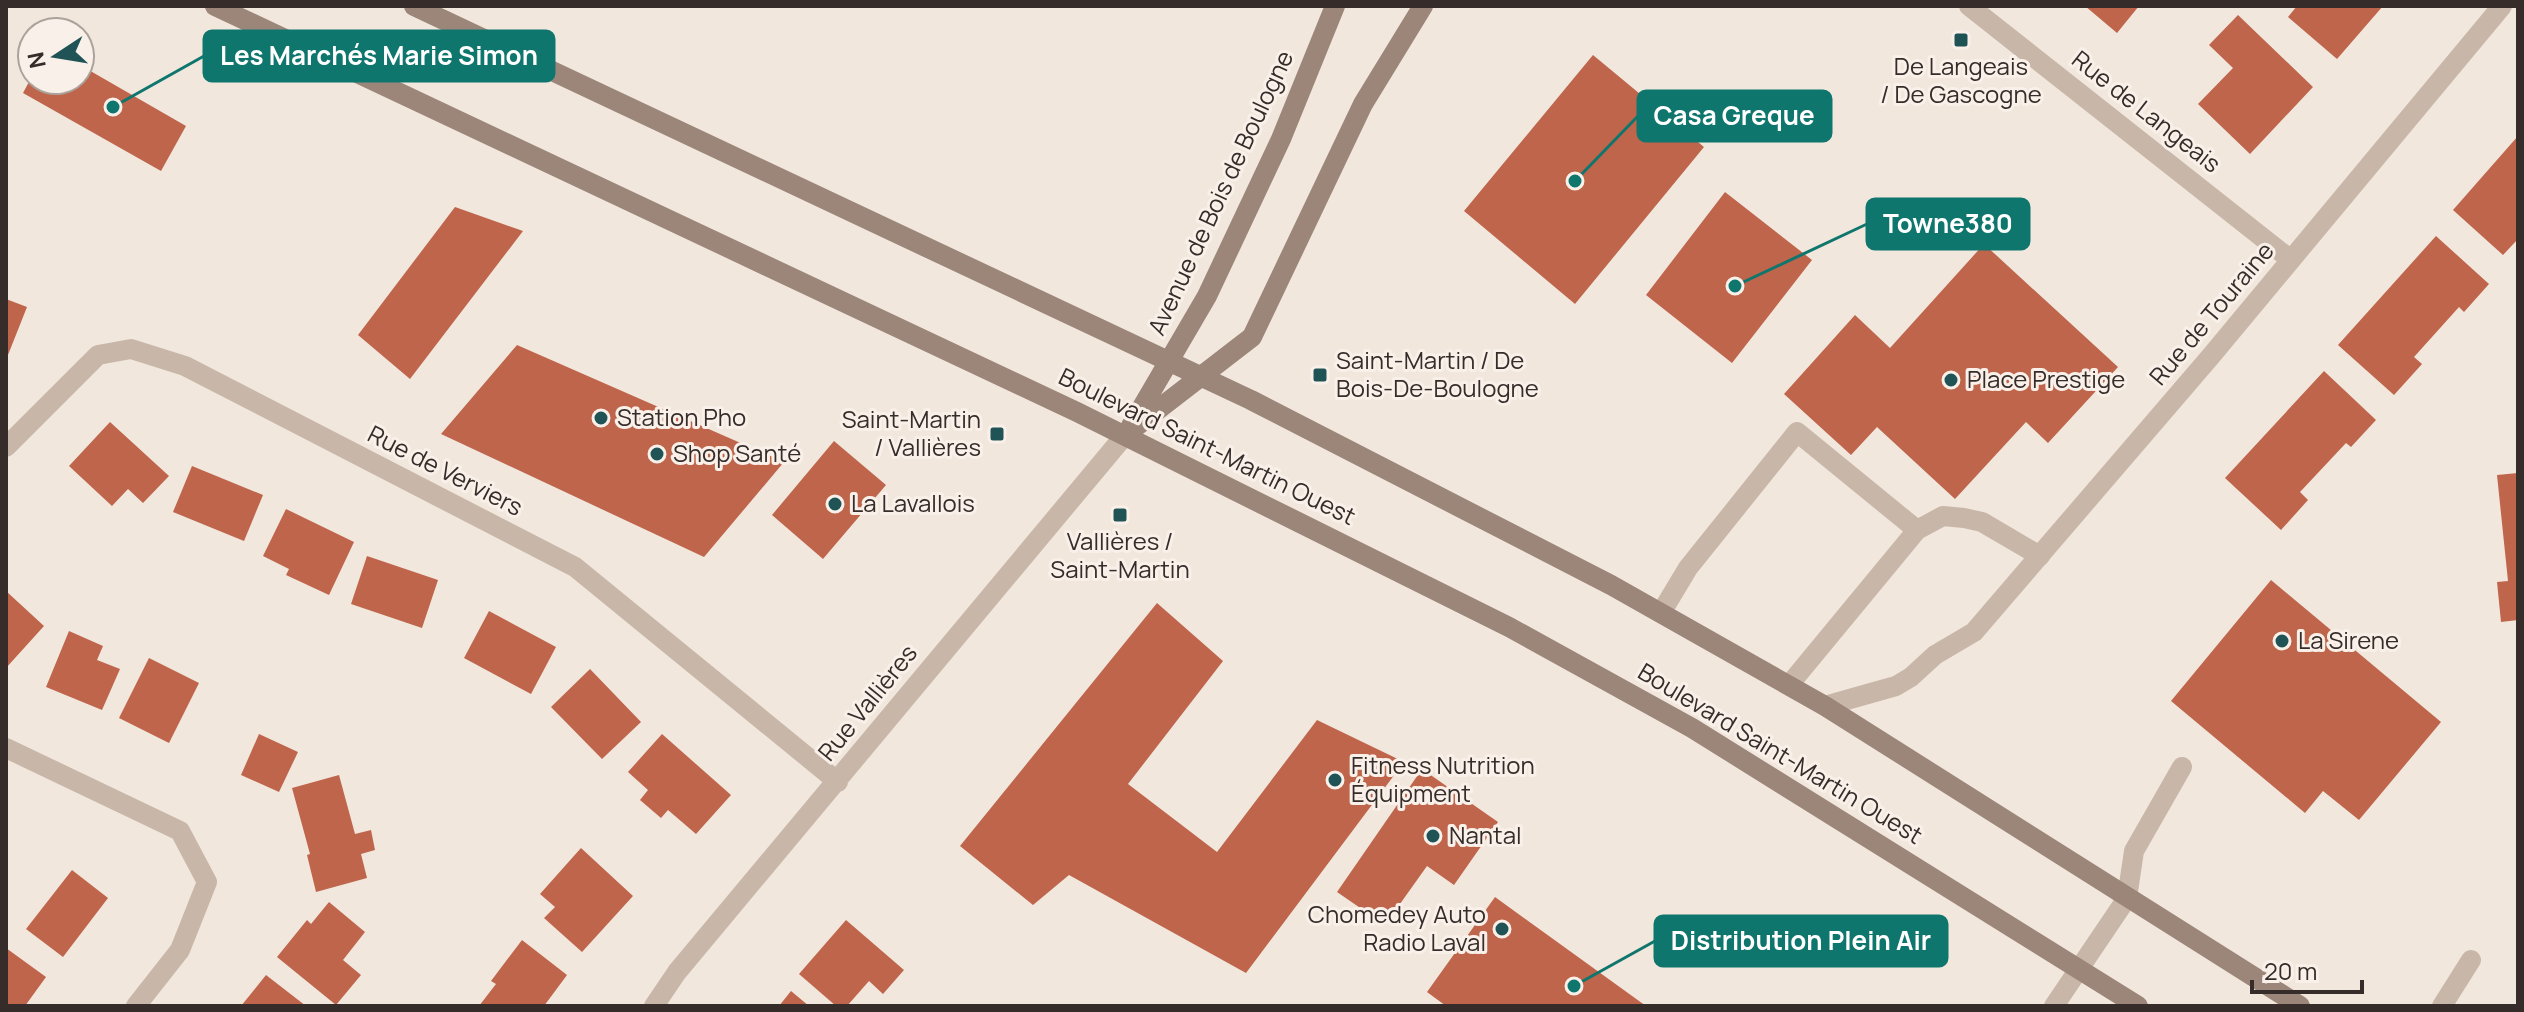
<svg xmlns="http://www.w3.org/2000/svg" width="2524" height="1012" font-family="Manrope,sans-serif">
<style>
.building{fill:#bf654c}
.lines{fill:none;stroke-linecap:round;stroke-linejoin:round}
.lane{stroke:#c8b7a9;stroke-width:20}
.street{stroke:#c8b7a9;stroke-width:20}
.secondary{stroke:#9c867a;stroke-width:20}
.poi-dot{fill:#205355;stroke:#f9f1e9;stroke-width:3}
.labels{text-anchor:middle;stroke-width:6;stroke-linejoin:round;paint-order:stroke}
.poi-label{font-size:24px;fill:#362c29;stroke:#f9f1e9;text-anchor:start}
.street-label{font-size:24px;fill:#362c29;stroke:#f9f1e9}
.leader{fill:none;stroke:#0f766e;stroke-width:3}
.callout-dot{fill:#0f766e;stroke:#f9f1e9;stroke-width:3}
.callout{fill:#0f766e;stroke:#0f766e;stroke-width:3}
.callout-label{font-size:26px;text-anchor:middle;font-weight:bold;fill:#fff}
</style>
<rect width="100%" height="100%" fill="#f1e7dd"/>
<path class="building" d="M2085,6H2139L2117,33Z
M2297,6H2383L2337,59L2288,17Z
M2238,15L2313,87L2250,154L2198,104L2233,68L2209,45Z
M1593,55L1704,147L1575,304L1464,211Z
M80,65L186,126L161,171L23,93L30,80H80Z
M2518,136V239L2503,255L2453,210Z
M1725,192L1812,260L1732,363L1646,295Z
M455,207L523,231L410,379L358,335Z
M2436,236L2489,284L2464,312L2459,307L2414,357L2422,364L2394,395L2338,345Z
M1984,244L2118,367L2048,443L2026,422L1955,499L1877,427L1851,455L1784,394L1855,315L1890,348Z
M6,299L27,307L6,360Z
M517,345L784,462L704,557L441,434Z
M2324,371L2376,420L2351,447L2346,443L2300,492L2308,500L2281,530L2225,478Z
M110,422L169,476L143,503L128,489L112,506L69,466Z
M834,441L886,485L823,559L772,515Z
M192,466L263,495L244,541L173,512Z
M2518,473V620L2501,622L2497,582L2508,581L2497,475Z
M286,509L354,542L329,595L286,575L289,569L263,556Z
M367,556L438,580L422,628L351,604Z
M2271,580L2441,722L2359,820L2323,791L2305,813L2171,701Z
M6,591L44,626L6,668Z
M1157,603L1223,661L1128,784L1217,852L1317,720L1404,762L1246,973L1069,875L1033,905L960,846Z
M489,611L556,647L531,694L464,658Z
M69,631L103,646L97,660L120,669L102,710L46,687Z
M149,658L199,683L169,743L119,718Z
M590,669L641,722L602,759L551,707Z
M259,734L298,752L279,792L241,775Z
M662,734L731,795L696,834L668,810L661,818L640,800L648,790L628,772Z
M1422,769L1498,822L1454,885L1427,866L1385,925L1337,892Z
M339,775L355,834L371,830L375,850L361,854L367,878L316,892L307,855L310,854L292,788Z
M581,848L633,896L582,952L544,918L555,907L540,894Z
M72,870L108,898L63,957L26,929Z
M1495,897L1646,1006H1446L1427,992Z
M329,902L365,932L343,960L361,975L336,1005L277,957L307,920L311,924Z
M846,920L904,970L883,994L869,981L847,1006H836L799,974Z
M522,940L567,975L544,1006H479L496,984L491,981Z
M6,948L46,977L25,1006H6Z
M266,975L306,1006H241Z
M791,991L809,1006H779Z"/>
<g class="lines">
<path class="lane" d="M1661,613L1688,568L1797,432L1917,530
M1789,685L1917,530L1943,516L1964,518L1982,522L2040,556
M2127,898L2134,851L2182,767
M2442,1006L2471,960"/>
<path class="street" d="M1969,6L2291,260
M6,447L98,355L131,349L185,366L575,567L838,782
M1825,706L1896,686L1911,677L1935,655L1974,632L2211,356L2502,6
M6,748L180,831L207,882L180,950L136,1006
M654,1006L677,972L1125,435
M2054,1006L2127,898"/>
<path class="secondary" d="M215,6L1077,412L1509,627L1692,728L2138,1006
M414,6L1251,400L1611,585L1825,706L2300,1006
M1131,426L1207,296L1281,139L1335,6
M1125,435L1252,337L1363,104L1423,6"/>
</g>
<g class="poi-dot">
<rect x="1953" y="32" width="16" height="16" rx="4"/>
<rect x="1312" y="367" width="16" height="16" rx="4"/>
<circle cx="1951" cy="380" r="8"/>
<circle cx="601" cy="418" r="8"/>
<rect x="989" y="426" width="16" height="16" rx="4"/>
<circle cx="657" cy="454" r="8"/>
<circle cx="835" cy="504" r="8"/>
<rect x="1112" y="507" width="16" height="16" rx="4"/>
<circle cx="2282" cy="641" r="8"/>
<circle cx="1335" cy="780" r="8"/>
<circle cx="1433" cy="836" r="8"/>
<circle cx="1502" cy="929" r="8"/>
</g>
<g class="labels">
<g class="poi-label">
<text x="1961" y="75" text-anchor="middle">De Langeais<tspan x="1961" dy="28">/ De Gascogne</tspan></text>
<text x="1336" y="369">Saint-Martin / De<tspan x="1336" dy="28">Bois-De-Boulogne</tspan></text>
<text x="1967" y="388">Place Prestige</text>
<text x="617" y="426">Station Pho</text>
<text x="981" y="428" text-anchor="end">Saint-Martin<tspan x="981" dy="28">/ Vallières</tspan></text>
<text x="673" y="462">Shop Santé</text>
<text x="851" y="512">La Lavallois</text>
<text x="1120" y="550" text-anchor="middle">Vallières /<tspan x="1120" dy="28">Saint-Martin</tspan></text>
<text x="2298" y="649">La Sirene</text>
<text x="1351" y="774">Fitness Nutrition<tspan x="1351" dy="28">Équipment</tspan></text>
<text x="1449" y="844">Nantal</text>
<text x="1486" y="923" text-anchor="end">Chomedey Auto<tspan x="1486" dy="28">Radio Laval</tspan></text>
</g>
<g class="street-label">
<text transform="translate(2146 112) rotate(38)" y="8">Rue de Langeais</text>
<text transform="translate(1221 193) rotate(-65)" y="8">Avenue de Bois de Boulogne</text>
<text transform="translate(2212 314) rotate(-50)" y="8">Rue de Touraine</text>
<text transform="translate(1207 447) rotate(26)" y="8">Boulevard Saint-Martin Ouest</text>
<text transform="translate(445 471) rotate(27)" y="8">Rue de Verviers</text>
<text transform="translate(868 703) rotate(-51)" y="8">Rue Vallières</text>
<text transform="translate(1780 754) rotate(31)" y="8">Boulevard Saint-Martin Ouest</text>
</g>
</g>
<path class="leader" d="M113 107L204 56M1575 181L1638 116M1735 286L1867 224M1574 986L1655 941"/>
<g class="callout-dot">
<circle cx="113" cy="107" r="8"/>
<circle cx="1575" cy="181" r="8"/>
<circle cx="1735" cy="286" r="8"/>
<circle cx="1574" cy="986" r="8"/>
</g>
<g class="callout">
<rect x="204" y="31" width="350" height="50" rx="8"/>
<rect x="1638" y="91" width="193" height="50" rx="8"/>
<rect x="1867" y="199" width="162" height="50" rx="8"/>
<rect x="1655" y="916" width="292" height="50" rx="8"/>
</g>
<g class="callout-label">
<text x="379" y="65">Les Marchés Marie Simon</text>
<text x="1734" y="125">Casa Greque</text>
<text x="1948" y="233">Towne380</text>
<text x="1801" y="950">Distribution Plein Air</text>
</g>
<rect width="2524" height="1012" fill="none" stroke="#362c29" stroke-width="16"/>
<g transform="translate(56 56) rotate(258)"><circle r="38" fill="#f9f1e9" stroke="#aba29c" stroke-width="2"/>
<path d="M0-6L14 30L0 20L-14 30Z" fill="#205355"/>
<text y="-12" font-size="22" font-weight="bold" text-anchor="middle" fill="#362c29">N</text>
</g>
<path d="M2252 980v12h110v-12" fill="none" stroke="#362c29" stroke-width="4"/>
<text x="2264" y="980" font-size="24" fill="#362c29" stroke="#f9f1e9" stroke-width="6" paint-order="stroke">20 m</text>
</svg>
